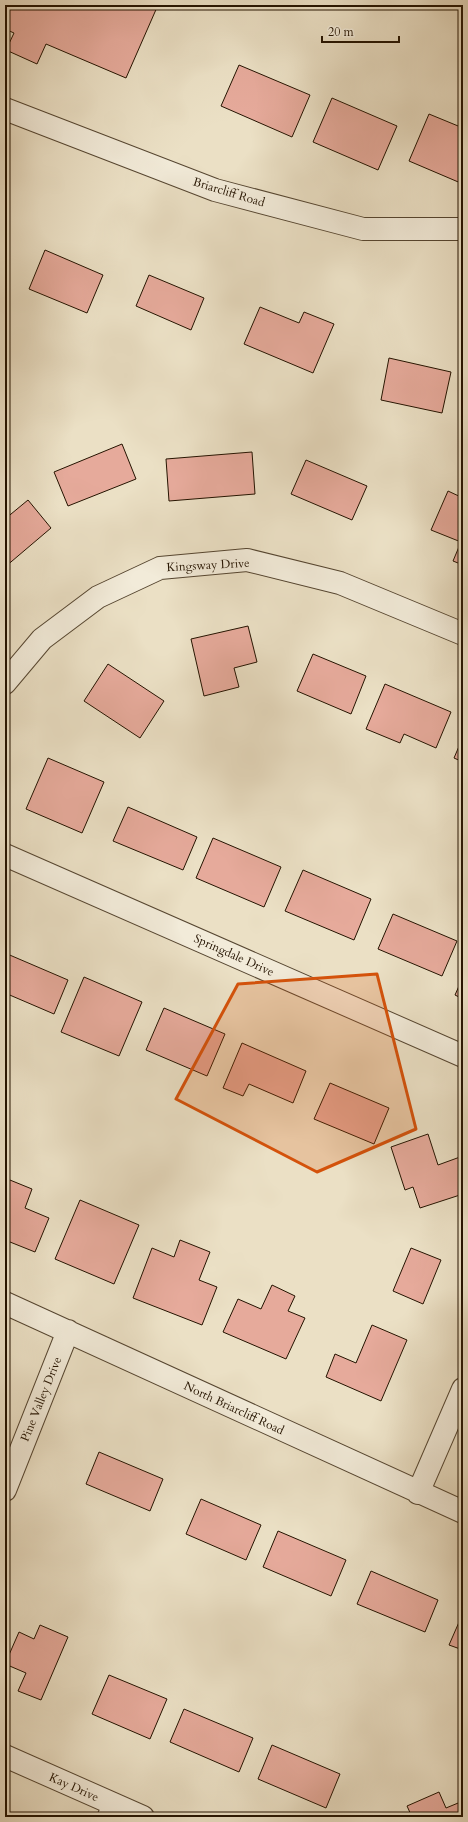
<svg xmlns="http://www.w3.org/2000/svg" width="468" height="1822" font-family="Cardo,serif">
<style>
.building{fill:#e6aa9b;stroke:#241300}
.lines{fill:none;stroke-linecap:round;stroke-linejoin:round}
.lane-casing{stroke:#564631;stroke-width:14}
.street-casing{stroke:#564631;stroke-width:24}
.lane{stroke:#f2ebd9;stroke-width:12}
.street{stroke:#f2ebd9;stroke-width:22}
.marked{fill:#d4520b;fill-opacity:0.2;stroke:#d4520b;stroke-width:3;stroke-linejoin:round}
.labels{text-anchor:middle;stroke-width:3;stroke-linejoin:round;paint-order:stroke}
.street-label{font-size:12px;fill:#241300;stroke:#f2ebd9}
</style>
<rect width="100%" height="100%" fill="#ebe0c5"/>
<filter id="stains"><feTurbulence type="fractalNoise" baseFrequency=".005" numOctaves="4"/><feColorMatrix values="0 0 0 0 .2 0 0 0 0 .09 0 0 0 0 .02 0 0 0 .5 -.17"/></filter>
<radialGradient id="worn" r=".72"><stop offset=".6" stop-color="#630" stop-opacity="0"/><stop offset="1" stop-color="#630" stop-opacity=".3"/></radialGradient>
<path class="building" d="M8,5H158L126,78L46,44L37,64L6,50L14,33L5,29V12Z
M239,65L310,95L292,137L221,106Z
M332,98L397,126L378,170L313,142Z
M429,114L463,128V184L409,161Z
M45,250L103,275L87,313L29,289Z
M149,275L204,298L191,330L136,306Z
M260,307L299,323L304,312L334,324L313,373L244,344Z
M389,358L451,372L442,413L381,400Z
M122,444L136,479L68,506L54,472Z
M252,452L255,494L169,501L166,459Z
M306,460L367,486L352,520L291,494Z
M448,491L463,498V565L453,561L461,542L431,530Z
M28,500L51,528L5,567V519Z
M248,626L257,662L234,668L239,687L204,696L191,639Z
M313,654L366,676L351,714L297,691Z
M108,664L164,701L140,738L84,701Z
M385,684L451,712L436,748L404,734L400,743L366,729Z
M463,737V762L454,758Z
M48,758L104,782L82,833L26,809Z
M128,807L197,837L183,870L113,841Z
M213,838L281,867L264,907L196,878Z
M303,870L371,899L354,940L285,911Z
M393,914L457,941L442,976L378,949Z
M5,953L68,980L54,1014L5,993Z
M84,977L142,1002L119,1056L61,1032Z
M463,977V999L455,995Z
M164,1008L225,1034L207,1076L146,1050Z
M242,1043L306,1071L293,1103L249,1084L243,1096L223,1088Z
M330,1083L389,1108L374,1144L314,1119Z
M428,1134L438,1165L460,1157L463,1167V1194L420,1208L413,1187L405,1190L391,1147Z
M5,1178L32,1189L25,1208L49,1218L35,1252L5,1240Z
M80,1200L139,1225L114,1284L55,1259Z
M180,1240L210,1252L199,1280L217,1287L202,1325L133,1298L152,1248L174,1257Z
M411,1248L441,1260L423,1304L393,1291Z
M272,1285L295,1296L288,1311L305,1318L286,1359L223,1332L238,1299L261,1309Z
M372,1325L407,1340L381,1401L326,1377L335,1354L356,1363Z
M99,1452L163,1479L150,1511L86,1484Z
M201,1499L261,1525L246,1560L186,1534Z
M278,1531L346,1560L331,1596L263,1567Z
M371,1571L438,1600L425,1632L357,1604Z
M463,1613V1650L449,1645Z
M40,1625L68,1637L41,1700L18,1691L26,1673L5,1664L19,1632L34,1639Z
M109,1675L167,1699L150,1739L92,1714Z
M184,1709L253,1738L239,1772L170,1742Z
M272,1745L340,1774L326,1808L258,1779Z
M439,1792L446,1808L463,1801V1817H412L407,1806Z"/>
<g class="lines">
<g class="lane-casing">
<path id="lane" d="M103,1817L110,1802"/>
</g>
<g class="street-casing">
<path id="street" d="M5,109L215,190L363,229H463
M5,683L42,639L98,597L160,568L247,560L340,583L463,634
M5,855L463,1056
M5,1303L463,1512
M5,1490L68,1331
M418,1493L463,1389
M5,1756L143,1817"/>
</g>
<use href="#lane" class="lane"/>
<use href="#street" class="street"/>
</g>
<path class="marked" d="M377,974L416,1129L317,1172L176,1099L238,984Z"/>
<g class="labels">
<g class="street-label">
<text transform="translate(229 192) rotate(17)" y="4">Briarcliff Road</text>
<text transform="translate(208 565) rotate(-3)" y="4">Kingsway Drive</text>
<text transform="translate(234 955) rotate(24)" y="4">Springdale Drive</text>
<text transform="translate(41 1399) rotate(-68)" y="4">Pine Valley Drive</text>
<text transform="translate(234 1408) rotate(25)" y="4">North Briarcliff Road</text>
<text transform="translate(74 1787) rotate(24)" y="4">Kay Drive</text>
</g>
</g>
<rect width="468" height="1822" fill="none" stroke="#ebe0c5" stroke-width="20"/>
<rect x="6" y="6" width="456" height="1810" fill="none" stroke="#241300" stroke-width="2"/>
<rect x="10" y="10" width="448" height="1802" fill="none" stroke="#241300"/>
<path d="M322 36v6h77v-6" fill="none" stroke="#241300" stroke-width="2"/>
<text x="328" y="36" font-size="12" fill="#241300" stroke="#f2ebd9" stroke-width="3" paint-order="stroke">20 m</text>
<rect width="100%" height="100%" filter="url(#stains)"/>
<rect width="100%" height="100%" fill="url(#worn)"/>
</svg>
